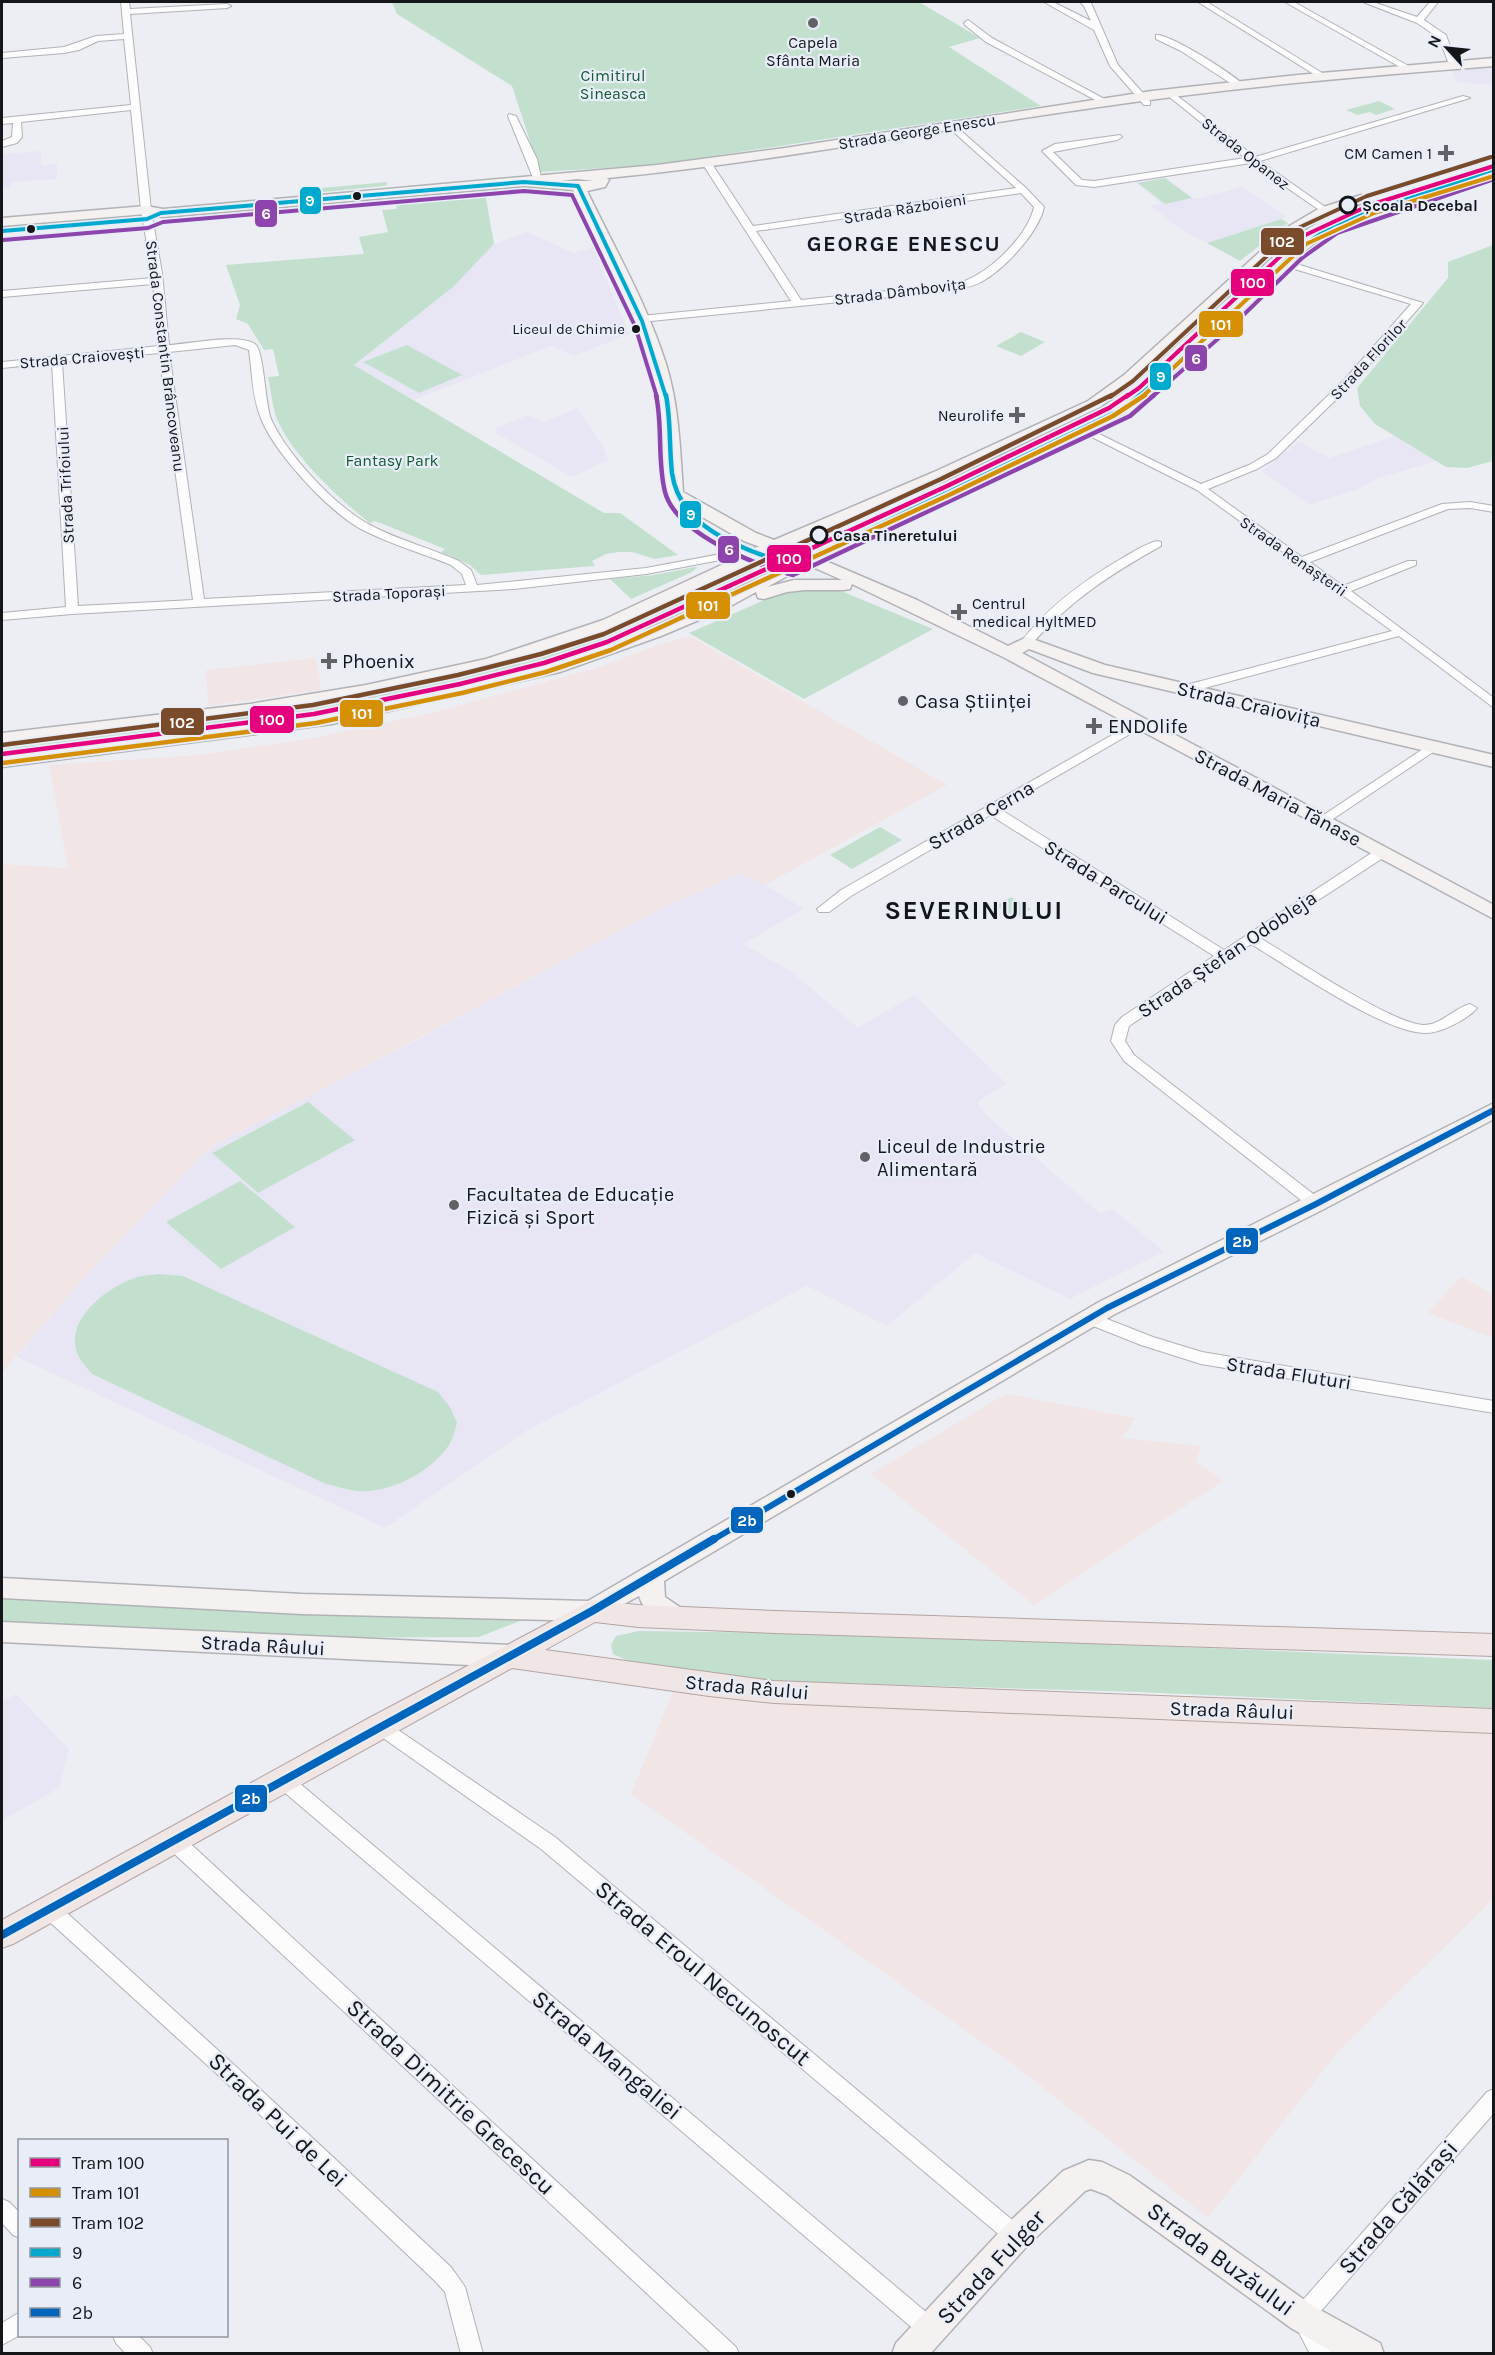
<svg xmlns="http://www.w3.org/2000/svg" width="1495" height="2355" font-family="Karla,sans-serif">
<style>
.commercial{fill:#f2e5e5}
.education{fill:#e8e6f5}
.green{fill:#c3e0cf}
.lines{fill:none;stroke-linecap:round;stroke-linejoin:round}
.street-casing{stroke:#b0b2b6;stroke-width:2}
.secondary-casing{stroke:#b0b2b6;stroke-width:3}
.primary-casing{stroke:#b4a4a3;stroke-width:2}
.street{fill:#fcfcfd;fill-rule:evenodd}
.secondary{fill:#f6f1f1;fill-rule:evenodd}
.primary{fill:#f0e6e5;fill-rule:evenodd}
.bus-1-far1-casing{stroke:#e8edf8;stroke-width:7}
.bus-1-casing{stroke:#e8edf8;stroke-width:8}
.bus-2-far1-casing{stroke:#e8edf8;stroke-width:7}
.bus-2-casing{stroke:#e8edf8;stroke-width:8}
.bus-3-far1-casing{stroke:#e8edf8;stroke-width:10}
.bus-3-casing{stroke:#e8edf8;stroke-width:12}
.bus-1-far1{stroke:#00a9ce;stroke-width:4}
.bus-1{stroke:#00a9ce;stroke-width:4.5}
.bus-2-far1{stroke:#8e44ad;stroke-width:4}
.bus-2{stroke:#8e44ad;stroke-width:4.5}
.bus-3-far1{stroke:#0065bd;stroke-width:6}
.bus-3{stroke:#0065bd;stroke-width:8}
.tram-1-far1-casing{stroke:#e8edf8;stroke-width:7}
.tram-1-casing{stroke:#e8edf8;stroke-width:8}
.tram-2-far1-casing{stroke:#e8edf8;stroke-width:7}
.tram-2-casing{stroke:#e8edf8;stroke-width:8}
.tram-3-far1-casing{stroke:#e8edf8;stroke-width:7}
.tram-3-casing{stroke:#e8edf8;stroke-width:8}
.tram-1-far1{stroke:#e5007d;stroke-width:4}
.tram-1{stroke:#e5007d;stroke-width:4.5}
.tram-2-far1{stroke:#d59004;stroke-width:4}
.tram-2{stroke:#d59004;stroke-width:4.5}
.tram-3-far1{stroke:#7a4b2a;stroke-width:4}
.tram-3{stroke:#7a4b2a;stroke-width:4.5}
.poi-dot{fill:#606266;stroke:#e8edf8;stroke-width:2}
.bus-dot{fill:#14161a;stroke:#e8edf8;stroke-width:2}
.stop-dot{fill:#e8edf8;stroke:#14161a;stroke-width:3}
.labels{text-anchor:middle;stroke-width:4.5;stroke-linejoin:round;paint-order:stroke}
.far-bus-label{font-size:15px;fill:#14161a;stroke:#e8edf8;text-anchor:end}
.far-poi-label{font-size:16px;fill:#14161a;stroke:#e8edf8;text-anchor:end}
.far-park-label{font-size:16px;fill:#115a32;stroke:#e8edf8}
.far-street-label{font-size:16px;fill:#14161a;stroke:#e8edf8}
.far-stop-label{font-size:16px;font-weight:bold;fill:#14161a;stroke:#e8edf8;text-anchor:start}
.poi-label{font-size:20px;fill:#14161a;stroke:#e8edf8;text-anchor:start}
.street-label{font-size:20px;fill:#14161a;stroke:#e8edf8}
.far-district-label{font-size:22px;font-weight:bold;letter-spacing:1.5px;fill:#14161a;stroke:#e8edf8}
.near-street-label{font-size:24px;fill:#14161a;stroke:#e8edf8}
.district-label{font-size:26px;font-weight:bold;letter-spacing:1.5px;fill:#14161a;stroke:#e8edf8}
.line-badge{stroke:#e8edf8;stroke-width:2}
.badge-label{font-size:16px;text-anchor:middle;font-weight:bold;fill:#fff}
</style>
<rect width="100%" height="100%" fill="#eceef4"/>
<path class="commercial" d="M690,636L947,785L765,885L739,874L664,907L205,1152L85,1277L2,1373V864L68,868L49,765L199,755L314,738L431,713L600,667L657,645Z
M316,658L321,690L208,706L206,670Z
M1461,1276L1493,1295V1338L1428,1313Z
M1006,1394L1136,1418L1122,1438L1201,1446L1196,1461L1223,1481L1034,1605L871,1474Z
M673,1691L1493,1731V1899L1336,2054L1208,2218L1013,2064L631,1794Z"/>
<path class="education" d="M1493,64V85L1456,82L1452,67Z
M41,151V165L57,164V179L11,182L10,188L2,189V154Z
M1162,176L1193,198H1200L1242,187L1287,217L1207,243L1182,230L1150,206L1160,203L1134,181Z
M527,232L574,253L593,247L629,334L574,356L551,346L414,400L354,365L453,287L494,244Z
M577,408L603,446L608,460L572,477L496,433L495,429L527,415L543,422Z
M1395,436L1437,461L1378,478L1358,489L1309,505L1262,471L1299,442L1329,458Z
M740,874L765,885L804,909L743,944L792,972L858,1028L914,995L1007,1084L977,1102L985,1114L1100,1213L1113,1209L1164,1252L1070,1299L975,1253L887,1326L807,1286L526,1431L385,1528L17,1357L85,1277L205,1152L216,1144L411,1043L664,907Z
M16,1694L69,1749L59,1788L2,1821V1701Z"/>
<path class="green" d="M392,2H919L980,38L949,47L1041,106L655,165L540,172L512,86L397,14Z
M1379,101L1395,109L1376,115L1370,112L1357,115L1346,110Z
M1165,178L1192,198L1165,204L1138,183Z
M387,182V185L384,186L314,193L310,189Z
M485,193L494,244L453,287L354,365L604,513H620L678,555L655,559L632,552H619L606,554L592,561L595,566L481,575L470,565L441,552L445,549L375,521L370,523C340,500 291,454 277,419C272,406 271,390 268,377L279,376L273,349L264,350L248,324L236,319L240,305L226,265L364,254L359,237L388,232L382,210L397,209L396,201Z
M118,214L120,220L2,230V223Z
M1281,219L1288,223L1240,261L1207,243Z
M1493,245V461L1467,468L1446,467L1375,424L1360,406L1357,388L1448,278V262Z
M1021,332L1045,342L1021,356L996,346Z
M407,345L462,375L419,393L363,362Z
M695,567L697,568L690,573L631,599L610,579L654,575Z
M749,568L754,571C685,604 616,640 542,661C365,711 183,731 2,752V747L185,726L312,708L455,678L539,657L600,637Z
M804,590L841,591L933,629L804,699L689,633L774,596Z
M880,827L902,840L852,869L830,855Z
M1011,897L1031,909L1016,918L996,906Z
M308,1102L355,1140L258,1193L212,1153Z
M240,1181L295,1227L221,1269L166,1222Z
M159,1274L183,1276L438,1392L450,1407L457,1423C455,1430 453,1439 449,1445C430,1473 391,1493 357,1491C347,1490 336,1486 326,1484L92,1374C88,1369 83,1364 80,1359C60,1324 103,1290 132,1279C140,1275 151,1275 159,1274Z
M2,1596L525,1619L479,1637L299,1638L2,1623Z
M639,1631L869,1634L1493,1660V1708L1137,1692L736,1680L630,1662L613,1654L611,1645L616,1636Z"/>
<g class="lines">
<g class="street-casing">
<path id="street" d="M121,2H129L130,9L227,4L231,6L227,8L130,14L151,210L162,273L169,345C188,344 239,333 255,344C264,350 265,404 271,419C287,455 335,506 370,525C398,540 430,548 459,561L471,570L477,585L646,568L774,544L780,547L778,549L646,574L514,589L72,614L2,620V613L66,607L52,363L2,368V362L159,346L153,284L2,297V291L153,278L141,210L131,110L21,122L22,137L17,143L2,147V141L12,137L13,123L2,124V118L131,105L124,39L98,41L79,50L64,53L2,58V53L64,47L96,36L124,34ZM235,345L249,350C252,371 252,393 259,413C270,449 328,511 361,529C389,544 422,553 451,565L462,574L466,585L204,599L169,352ZM159,353L193,600L78,606L62,362Z
M1044,2H1053L1091,21L1084,6L1080,2L1091,3L1118,65L1150,101V105H1144L1110,66L1094,30Z
M1198,2H1207L1327,76L1320,78Z
M1285,2H1294L1414,69L1407,71Z
M1363,2H1373L1417,17L1430,2H1438L1424,20L1446,35L1457,65L1450,67L1439,38L1417,23Z
M968,20L992,38L1108,101L1101,103L986,42L965,25L964,23Z
M1156,35C1171,34 1233,74 1245,86L1238,88L1181,51L1156,39Z
M1170,90L1255,157L1463,96L1470,98L1260,161L1328,209V213L1325,214L1251,163L1094,187L1076,185L1042,151L1055,144L1120,135L1122,137L1117,140L1053,152L1082,180L1094,181L1245,158L1167,95L1166,93Z
M509,114L516,116L537,159L542,182L534,180L508,116Z
M951,122L1026,188L1044,207C1039,232 1004,270 981,282C972,287 960,289 950,291L641,322L636,319L641,316L791,301L702,163L704,161H710L753,226L1016,188L948,127L946,125ZM1021,193L1034,207C1028,237 984,279 954,284L801,300L756,231Z
M1281,261H1287L1423,303L1353,383L1276,458L1257,469L1208,489L1302,557L1442,504L1470,502L1494,506V512L1470,508L1448,509L1310,562L1343,586L1408,561H1416V565L1351,591L1494,698V708L1399,636L1186,693L1180,689L1182,686L1392,631L1197,490L1076,429L1081,426L1085,427L1201,484L1249,465L1268,454L1345,379L1411,304L1281,265Z
M1157,541L1161,542V546C1112,573 1068,602 1031,645H1023L1021,642C1048,606 1086,579 1124,557C1135,551 1145,544 1157,541Z
M1140,719L1146,723L1144,726L1000,809L1224,950L1376,850H1386L1388,853L1386,856L1260,938C1292,957 1392,1024 1424,1025C1441,1025 1454,1008 1470,1004L1477,1008C1467,1020 1439,1034 1424,1033C1383,1032 1289,967 1251,944L1129,1026L1125,1041L1134,1055L1321,1200L1324,1204L1321,1208H1311L1124,1061L1111,1041L1115,1025L1122,1017L1214,956L990,815L851,896L829,912H819L817,909L841,890Z
M1432,743L1436,744L1438,747L1436,750L1327,823H1317L1316,820Z
M1089,1312L1153,1337L1202,1352L1494,1401V1413L1201,1364L1141,1345L1083,1322L1081,1318L1083,1314Z
M379,1719L385,1721L555,1837L1023,2229L1027,2236L1023,2243L1016,2246L1009,2243L541,1849L373,1731L370,1726L373,1721Z
M284,1773L291,1776L939,2323L942,2330L939,2337L931,2340L923,2337L277,1786L275,1781L277,1776Z
M174,1833L181,1835L736,2347L739,2354H712L167,1847L165,1841L167,1835Z
M49,1901L56,1903L231,2062L451,2267L465,2287L483,2354H461L445,2292L435,2281L217,2074L42,1915L39,1909L42,1903Z
M1494,2089V2113L1314,2319L1333,2354H1310L1291,2317L1294,2310L1487,2092Z
M2,2199L9,2202L20,2213V2238L13,2235L2,2223Z
M20,2312V2335L2,2345V2323Z
M113,2336H139L150,2347L153,2354H126L116,2343Z"/>
</g>
<g class="secondary-casing">
<path id="secondary" d="M1494,58V66C1364,76 1234,87 1106,106C939,129 775,162 607,178L609,180L605,187L587,191C614,247 647,304 666,364C679,405 680,449 683,492L756,533L774,540L934,472L1088,401L1124,375L1286,228L1320,208L1361,195L1368,199L1366,202L1330,214L1296,234L1136,381L1100,407L946,480L789,546L806,553L1119,405L1218,319L1291,248L1313,231L1352,212L1494,165V174L1362,218L1323,237L1301,254L1228,325L1131,411L821,559L917,600L1008,646L1027,637L1105,665L1494,755V767L1093,673L1029,649L1022,653L1494,905V919L1003,657L852,584L850,589L844,590H804L787,592L764,599L758,598L756,592L725,609L661,636L560,672L332,724L2,767V755L332,712L555,663L649,628L713,601L793,560L775,553L615,628L491,668L366,697L250,716L2,745V733L250,704L366,685L486,659L603,620L760,547L744,541L690,510L683,513L677,512L667,494L660,407L650,364L633,319L573,190L524,186L163,217L146,214L2,226V218L146,206L163,209L657,165L785,148L1152,91L1298,75ZM577,179L594,181H561ZM808,565L842,580H794L767,587Z
M1494,1103V1119L1324,1209L1115,1314L664,1581L665,1597L684,1610L688,1617L684,1624L675,1627C657,1622 645,1614 639,1596L592,1621L302,1614L2,1598V1578L302,1594L588,1601L1099,1302Z
M2,1622L510,1645L519,1649L523,1656L519,1663L510,1667L2,1642Z
M1089,2160L1102,2162L1129,2175L1313,2306L1380,2343L1384,2354H1336L1291,2328L1107,2195L1091,2189L1085,2191L1027,2246L930,2354H892L896,2343L1005,2226L1063,2171Z"/>
</g>
<g class="primary-casing">
<path id="primary" d="M592,1600L638,1605L775,1611L1494,1634V1656L775,1633L638,1627L595,1622L545,1650L774,1681L1494,1709V1733L774,1703L709,1696L512,1668L13,1944L2,1948V1920L369,1718Z"/>
</g>
<use href="#street" class="street"/>
<use href="#secondary" class="secondary"/>
<use href="#primary" class="primary"/>
<g class="bus-1-far1-casing">
<path id="bus-1-far1" d="M2,231L147,219L161,213L524,182L578,186L642,321L666,397
M1138,397L1223,322L1296,251L1333,225L1494,169"/>
</g>
<g class="bus-1-casing">
<path id="bus-1" d="M666,395C671,421 669,447 672,473C680,531 746,549 793,566L1125,408L1140,395"/>
</g>
<g class="bus-2-far1-casing">
<path id="bus-2-far1" d="M3,240L148,228L163,222L524,191L572,195L635,326L657,397
M1152,397L1229,329L1302,258L1337,233L1494,179"/>
</g>
<g class="bus-2-casing">
<path id="bus-2" d="M656,395C663,427 657,460 665,492C676,534 756,565 793,575L1130,416L1154,395"/>
</g>
<g class="bus-3-far1-casing">
<path id="bus-3-far1" d="M711,1541L1107,1308L1316,1204L1494,1110"/>
</g>
<g class="bus-3-casing">
<path id="bus-3" d="M2,1935L592,1611L714,1539"/>
</g>
<use href="#bus-1-far1" class="bus-1-far1"/>
<use href="#bus-1" class="bus-1"/>
<use href="#bus-2-far1" class="bus-2-far1"/>
<use href="#bus-2" class="bus-2"/>
<use href="#bus-3-far1" class="bus-3-far1"/>
<use href="#bus-3" class="bus-3"/>
<g class="tram-1-far1-casing">
<path id="tram-1-far1" d="M1126,397L1139,388L1301,237L1370,205L1494,166"/>
</g>
<g class="tram-1-casing">
<path id="tram-1" d="M2,754L314,714L460,684L544,663L607,642L945,487L1109,408L1128,395"/>
</g>
<g class="tram-2-far1-casing">
<path id="tram-2-far1" d="M1142,397L1306,244L1374,213L1494,176"/>
</g>
<g class="tram-2-casing">
<path id="tram-2" d="M3,763L316,723L462,693L546,672L611,650L949,495L1113,416L1145,395"/>
</g>
<g class="tram-3-far1-casing">
<path id="tram-3-far1" d="M1110,397L1133,381L1296,229L1367,196L1491,157"/>
</g>
<g class="tram-3-casing">
<path id="tram-3" d="M2,745L313,705L458,675L541,654L604,634L941,479L1112,395"/>
</g>
<use href="#tram-1-far1" class="tram-1-far1"/>
<use href="#tram-1" class="tram-1"/>
<use href="#tram-2-far1" class="tram-2-far1"/>
<use href="#tram-2" class="tram-2"/>
<use href="#tram-3-far1" class="tram-3-far1"/>
<use href="#tram-3" class="tram-3"/>
</g>
<g class="poi-dot">
<circle cx="813" cy="23" r="6"/>
<path d="M1443 144h6v6h6v6h-6v6h-6v-6h-6v-6h6z"/>
<path d="M1014 406h6v6h6v6h-6v6h-6v-6h-6v-6h6z"/>
<path d="M956 603h6v6h6v6h-6v6h-6v-6h-6v-6h6z"/>
<path d="M326 652h6v6h6v6h-6v6h-6v-6h-6v-6h6z"/>
<circle cx="903" cy="701" r="6"/>
<path d="M1091 717h6v6h6v6h-6v6h-6v-6h-6v-6h6z"/>
<circle cx="865" cy="1157" r="6"/>
<circle cx="454" cy="1205" r="6"/>
</g>
<g class="bus-dot">
<circle cx="357" cy="196" r="5"/>
<circle cx="31" cy="229" r="5"/>
<circle cx="636" cy="329" r="5"/>
<circle cx="791" cy="1494" r="5"/>
</g>
<g class="stop-dot">
<circle cx="1348" cy="205" r="8"/>
<circle cx="819" cy="535" r="8"/>
</g>
<g class="labels">
<g class="far-bus-label">
<text x="625" y="334">Liceul de Chimie</text>
</g>
<g class="far-poi-label">
<text x="813" y="48" text-anchor="middle">Capela<tspan x="813" dy="18">Sfânta Maria</tspan></text>
<text x="1432" y="159">CM Camen 1</text>
<text x="1004" y="421">Neurolife</text>
<text x="972" y="609" text-anchor="start">Centrul<tspan x="972" dy="18">medical HyltMED</tspan></text>
</g>
<g class="far-park-label">
<text x="613" y="81">Cimitirul<tspan x="613" dy="18">Sineasca</tspan></text>
<text x="392" y="466">Fantasy Park</text>
</g>
<g class="far-street-label">
<text transform="translate(917 131) rotate(-9)" y="6">Strada George Enescu</text>
<text transform="translate(1246 153) rotate(38)" y="6">Strada Opanez</text>
<text transform="translate(905 208) rotate(-9)" y="6">Strada Războieni</text>
<text transform="translate(900 291) rotate(-7)" y="6">Strada Dâmbovița</text>
<text transform="translate(166 356) rotate(83)" y="6">Strada Constantin Brâncoveanu</text>
<text transform="translate(82 357) rotate(-5)" y="6">Strada Craiovești</text>
<text transform="translate(1368 359) rotate(-47)" y="6">Strada Florilor</text>
<text transform="translate(65 485) rotate(-93)" y="6">Strada Trifoiului</text>
<text transform="translate(1294 556) rotate(35)" y="6">Strada Renașterii</text>
<text transform="translate(389 593) rotate(-3)" y="6">Strada Toporași</text>
</g>
<g class="far-stop-label">
<text x="1362" y="211">Școala Decebal</text>
<text x="833" y="541">Casa Tineretului</text>
</g>
<g class="poi-label">
<text x="342" y="668">Phoenix</text>
<text x="915" y="708">Casa Științei</text>
<text x="1108" y="733">ENDOlife</text>
<text x="877" y="1153">Liceul de Industrie<tspan x="877" dy="23">Alimentară</tspan></text>
<text x="466" y="1201">Facultatea de Educație<tspan x="466" dy="23">Fizică și Sport</tspan></text>
</g>
<g class="street-label">
<text transform="translate(1249 704) rotate(13)" y="7">Strada Craiovița</text>
<text transform="translate(1278 797) rotate(28)" y="7">Strada Maria Tănase</text>
<text transform="translate(981 815) rotate(-30)" y="7">Strada Cerna</text>
<text transform="translate(1106 882) rotate(32)" y="7">Strada Parcului</text>
<text transform="translate(1227 954) rotate(-34)" y="7">Strada Ștefan Odobleja</text>
<text transform="translate(1289 1373) rotate(9)" y="7">Strada Fluturi</text>
<text transform="translate(263 1645) rotate(3)" y="7">Strada Râului</text>
<text transform="translate(747 1687) rotate(5)" y="7">Strada Râului</text>
<text transform="translate(1232 1710) rotate(2)" y="7">Strada Râului</text>
</g>
<g class="far-district-label">
<text x="904" y="251">GEORGE ENESCU</text>
</g>
<g class="near-street-label">
<text transform="translate(703 1973) rotate(40)" y="8">Strada Eroul Necunoscut</text>
<text transform="translate(607 2055) rotate(40)" y="8">Strada Mangaliei</text>
<text transform="translate(451 2097) rotate(43)" y="8">Strada Dimitrie Grecescu</text>
<text transform="translate(278 2120) rotate(44)" y="8">Strada Pui de Lei</text>
<text transform="translate(1398 2207) rotate(-49)" y="8">Strada Călărași</text>
<text transform="translate(1221 2259) rotate(36)" y="8">Strada Buzăului</text>
<text transform="translate(991 2267) rotate(-47)" y="8">Strada Fulger</text>
</g>
<g class="district-label">
<text x="974" y="919">SEVERINULUI</text>
</g>
</g>
<g class="line-badge">
<rect x="299" y="186" width="23" height="29" rx="6" fill="#00a9ce"/>
<rect x="254" y="199" width="24" height="29" rx="6" fill="#8e44ad"/>
<rect x="1260" y="227" width="45" height="29" rx="6" fill="#7a4b2a"/>
<rect x="1230" y="268" width="45" height="29" rx="6" fill="#e5007d"/>
<rect x="1198" y="310" width="46" height="28" rx="6" fill="#d59004"/>
<rect x="1184" y="344" width="24" height="28" rx="6" fill="#8e44ad"/>
<rect x="1149" y="362" width="23" height="29" rx="6" fill="#00a9ce"/>
<rect x="679" y="500" width="23" height="29" rx="6" fill="#00a9ce"/>
<rect x="717" y="535" width="23" height="29" rx="6" fill="#8e44ad"/>
<rect x="766" y="544" width="46" height="29" rx="6" fill="#e5007d"/>
<rect x="685" y="591" width="46" height="29" rx="6" fill="#d59004"/>
<rect x="339" y="699" width="45" height="29" rx="6" fill="#d59004"/>
<rect x="249" y="705" width="46" height="29" rx="6" fill="#e5007d"/>
<rect x="160" y="707" width="45" height="29" rx="6" fill="#7a4b2a"/>
<rect x="1225" y="1227" width="34" height="28" rx="6" fill="#0065bd"/>
<rect x="730" y="1506" width="34" height="28" rx="6" fill="#0065bd"/>
<rect x="234" y="1784" width="34" height="29" rx="6" fill="#0065bd"/>
</g>
<g class="badge-label">
<text x="310" y="206">9</text>
<text x="266" y="219">6</text>
<text x="1282" y="247">102</text>
<text x="1253" y="288">100</text>
<text x="1221" y="330">101</text>
<text x="1196" y="364">6</text>
<text x="1161" y="382">9</text>
<text x="691" y="520">9</text>
<text x="729" y="555">6</text>
<text x="789" y="564">100</text>
<text x="708" y="611">101</text>
<text x="362" y="719">101</text>
<text x="272" y="725">100</text>
<text x="182" y="728">102</text>
<text x="1242" y="1247">2b</text>
<text x="747" y="1526">2b</text>
<text x="251" y="1804">2b</text>
</g>
<rect width="1495" height="2355" fill="none" stroke="#14161a" stroke-width="6"/>
<rect x="18" y="2139" width="210" height="198" fill="#e8edf8" stroke="#93979f" stroke-width="1.5"/>
<rect x="30" y="2158" width="30" height="9" fill="#e5007d" stroke="#93979f" stroke-width="1.5"/>
<text x="72" y="2169" font-size="18" fill="#14161a">Tram 100</text>
<rect x="30" y="2188" width="30" height="9" fill="#d59004" stroke="#93979f" stroke-width="1.5"/>
<text x="72" y="2199" font-size="18" fill="#14161a">Tram 101</text>
<rect x="30" y="2218" width="30" height="9" fill="#7a4b2a" stroke="#93979f" stroke-width="1.5"/>
<text x="72" y="2229" font-size="18" fill="#14161a">Tram 102</text>
<rect x="30" y="2248" width="30" height="9" fill="#00a9ce" stroke="#93979f" stroke-width="1.5"/>
<text x="72" y="2259" font-size="18" fill="#14161a">9</text>
<rect x="30" y="2278" width="30" height="9" fill="#8e44ad" stroke="#93979f" stroke-width="1.5"/>
<text x="72" y="2289" font-size="18" fill="#14161a">6</text>
<rect x="30" y="2308" width="30" height="9" fill="#0065bd" stroke="#93979f" stroke-width="1.5"/>
<text x="72" y="2319" font-size="18" fill="#14161a">2b</text>
<g transform="translate(1447 48) rotate(297)" stroke="#e8edf8" stroke-width="4.5" paint-order="stroke">
<path d="M0-4.5L10 22L0 15L-10 22Z" fill="#14161a"/>
<text y="-9" font-size="16" font-weight="bold" text-anchor="middle" fill="#14161a">N</text>
</g>
</svg>
